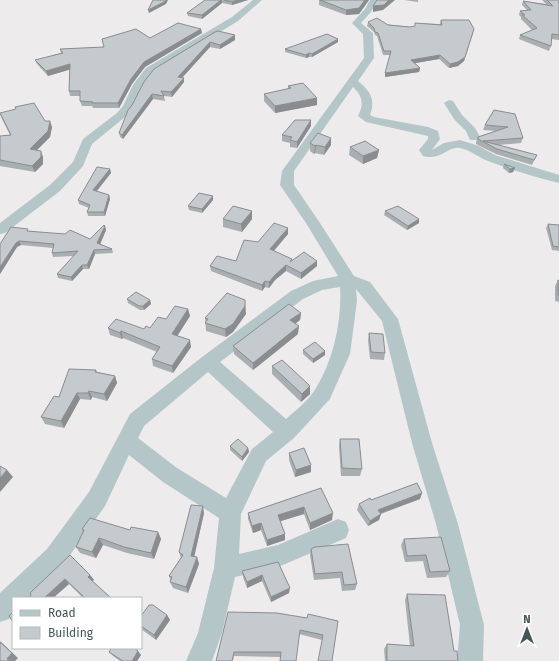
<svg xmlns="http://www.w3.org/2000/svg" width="559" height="661" font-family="'Fira Sans',sans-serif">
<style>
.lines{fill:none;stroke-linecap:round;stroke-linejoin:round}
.minor{fill:#b5c6c9;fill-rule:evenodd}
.wall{fill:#a9aeb1}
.shaded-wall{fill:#8a8d90}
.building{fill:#c5cace;stroke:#8a8d90}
</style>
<rect width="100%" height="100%" fill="#eeebec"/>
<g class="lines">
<path class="minor" d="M253,0H262L238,21L154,72L143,86L132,109L125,117L92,144L83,166L60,191L5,233L0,234V223L50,185L73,162L83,139L117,113L123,106L133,85L146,68L232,17Z
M370,0H378L371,12L361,23L373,33L374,58L358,81C370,91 376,99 370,115L374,117L428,127L438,131L440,139L432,150L444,143L460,140L479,146L495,155L559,175V183C535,177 511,170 488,161C479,158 471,150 460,148C446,146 443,161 423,156L419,150L428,139V136L366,122L358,116C364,104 363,97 353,87L294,171V185L320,223L354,276L370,282L398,319L432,443L458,524L484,625L483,661H457L460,625L436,524L412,443L382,321L356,289L357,301L350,354L332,394L330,399L294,438L266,461L241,514L239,554L278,545L338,519L346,522L349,530L346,538L278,567L235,577L222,633L212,661H186L198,633L214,568L219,518L163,482L129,455L105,506L63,565L30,598H13V614L9,619L0,622V593L47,549L89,492L130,414L202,357L291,291L313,281L338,276L306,223L280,185L282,171L364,58L363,34L352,23L365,9ZM340,287C342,320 334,359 316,388C309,400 296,410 286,419L220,362L303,299L322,290ZM208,372L273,432L252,449L226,498L177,468L138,438L144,426Z
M449,100L453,101L462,115L475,128L480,137L478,140H470L466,131L454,119L444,103Z"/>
</g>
<path class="wall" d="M205,0H248L232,5L222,3L202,19L188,16L187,13Z
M319,0H369L359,14L346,15L319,5Z
M404,0H418V2Z
M542,0H559V40L551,39V46L549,51L519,39L520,35L532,30L521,19V17L519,15L520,11L527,10L522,5L523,1L546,4Z
M441,20L474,29L464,61L458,66L449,68L439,59L415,63L420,68L419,72L385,77L390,55H383L377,36L375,35L374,32L367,26L368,22L410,27L415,26V23L440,24Z
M201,29L202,33L145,67L132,84L119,108H93L92,106H82L80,101V96H70L69,91L70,69L48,76L37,64L35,60L61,53L60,49L104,47L102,39L150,38Z
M215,32L235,35V40L220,49L210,47L182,78L184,82L172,97L164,96L165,101L153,99L123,139L120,137L119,133L128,110Z
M338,42L312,57H309L306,58L285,52V49Z
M288,86L317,98V105L275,113L264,101V94L288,89Z
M494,110L523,138L521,143L498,145L537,155L532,165L496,154L476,144V142L478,137L496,131L483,130L485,125Z
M0,114L45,121L52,127L50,137L37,150L43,157V164L35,172L0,166V136L10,135L2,119Z
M311,120V126L297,148L290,147V143L282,141V135Z
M331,138V145L324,155L315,153L314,154L310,151V143Z
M350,147L379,150L377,158L363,164L349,155Z
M504,164L515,168L513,172L509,173L503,168Z
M110,169L111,173L97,191L109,195L110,199L105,216H88L87,212L89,208L79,204L78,200Z
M213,196V200L202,213L189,210L188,206Z
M385,211L419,223L407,230L384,215Z
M223,219H252L242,232L223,227Z
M548,224L559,225V251L552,250L546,228Z
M105,226L106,230L100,244L112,249L113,253L95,254L89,269H83L72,281L58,278L57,274L74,256L53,257L52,253L53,248L21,245L17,247L0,274V244L29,231L90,239Z
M288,234L274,251L292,259V260L317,261V266L301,279L286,271L275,280L269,288L265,287L262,291L211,271L210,266L236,261L258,242Z
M558,280H559V302L555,301V286Z
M127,299L150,300L151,304L144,310H140L128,303Z
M188,309L190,316L177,336L191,347L173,373L153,366L152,359L157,352L123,338L122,339L110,335L108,328L144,329L150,328L166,319Z
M301,313L300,320L295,324L298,334L253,370L234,354L233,346Z
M246,314L233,332L226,337L206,331L205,318Z
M369,333L385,353L384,360L370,359L368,340Z
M303,350L325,355L313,363L303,354Z
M272,366L310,394L301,402L272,374Z
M96,370L97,372L115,376L117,383L107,401L92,397L91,400L80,399L64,428L45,424L41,417L59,397Z
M340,439L362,469L360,476H341L339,446Z
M230,446L248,448L249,452L242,461L230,450Z
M289,453L311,472L295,477L289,460Z
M321,488L332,520L310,530L304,514L280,521L285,540L267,546L261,530L253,533L248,519V513Z
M422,493L420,499L381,514L379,520L368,526L357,510L359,504L371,500Z
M204,513L194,557H197L199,564L188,593L173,588L170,582L171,581L169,576L181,558L179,552Z
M82,529L130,530L158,532L161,539L154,559L127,553L103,545L96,558L80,553L76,547L83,532Z
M404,539L450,571L446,577L427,578L423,561L405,562L401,545Z
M315,547L357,584L355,590L342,591L340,578L314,580L310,555L311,549Z
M70,555L90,575L94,580L92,581L111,598H83L69,584L53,598Z
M278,562L289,593L271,602L262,581L247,588L243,577L242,571Z
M407,594L454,651L458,661H385L384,649L387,644L410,646L405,600Z
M228,612L307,618L338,621L322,640L299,634L281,657L234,656L233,661Z
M167,615L170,620L156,640L141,629V616Z
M109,648H134L141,655L137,661H120L113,656L109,652L111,650Z"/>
<path class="shaded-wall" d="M166,0H168L166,4L149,13L148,10Z
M221,0H222V3L202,19V15Z
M238,0H248L232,5V2Z
M365,0H369L359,14L346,15V10Z
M389,0H395L383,10L373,12V6Z
M201,29L202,33L145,67L132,84L119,108L118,103L131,79L144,62Z
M474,29L464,61L458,66L449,68L450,64Z
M235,35V40L220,49V45Z
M338,39V42L312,57V54Z
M210,42V47L179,81L178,77Z
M309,53V57L306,58V55Z
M440,55L439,59L410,64L411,60Z
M70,64L72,69L48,76L46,71Z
M420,68L419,72L385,77V73Z
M184,78V82L172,97L171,92Z
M152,94L153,99L123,139L122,135Z
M317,98V105L275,113V106Z
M311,120V126L297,148V142Z
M50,121L52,127L50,137L32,155L30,149Z
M331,138V145L324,155L325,147Z
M316,145L315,153L314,154L315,146Z
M379,150L377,158L363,164V156Z
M41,151L43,157V164L35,172L32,166Z
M515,168L513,172L509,173L510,169Z
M110,169L111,173L94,194L93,190Z
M109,195L110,199L105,216L104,212Z
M213,196V200L202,213V209Z
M252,211V219L242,232L241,224Z
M419,219V223L407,230L408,226Z
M105,226L106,230L99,247L97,243Z
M288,228V234L270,255V249Z
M19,241L21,245L17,247L0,274V267L16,243Z
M94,250L95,254L89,269L87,265Z
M317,261V266L301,279V273Z
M82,265L83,269L72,281L71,277Z
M286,265V271L275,280L269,288V282L275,275Z
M265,281V287L262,291V285Z
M150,300L151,304L144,310L143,306Z
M245,300L246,314L233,332L226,337L225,329Z
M188,309L190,316L174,341L172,334Z
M301,313L300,320L290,328V320Z
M299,326L298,334L253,370V363Z
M121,331L123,338L122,339L120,333Z
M190,340L191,347L173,373L172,366Z
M325,351V355L313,363V359Z
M115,376L117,383L107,401L104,394Z
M310,386V394L301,402L302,394Z
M89,391L92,397L91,400L88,393Z
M77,393L80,399L64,428L61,421Z
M248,448L249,452L242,461V457Z
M311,465V472L295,477L296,470Z
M7,470L13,477L0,492V478Z
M422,493L420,499L376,515L378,510Z
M203,506L204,513L193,562L191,556Z
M304,507V514L278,522V515Z
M333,513L332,520L310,530V523Z
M381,514L379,520L368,526L370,521Z
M261,523V530L253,533L252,526Z
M158,532L161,539L154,559L151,553Z
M285,534V540L267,546V540Z
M99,538L103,545L96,558L92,552Z
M197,557L199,564L188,593L186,587Z
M90,575L94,580L91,582L88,577Z
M262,575V581L247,588V582Z
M65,579L69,584L53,598H44Z
M290,588L289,593L271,602V597Z
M167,615L170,620L156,640L154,635Z
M0,641L18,658L15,661H10L7,659Z
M138,651L141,655L137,661H132Z"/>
<path class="building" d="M153,0H166V1L148,10Z
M205,0H221L202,15L187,13Z
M224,0H238L232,2Z
M320,0H365L359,8L346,10Z
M377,0H389L384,5L373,6Z
M547,0H559V35L552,34L551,46L520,35L537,28L522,15H525L520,11L531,10L523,1L553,6Z
M377,18L388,25L410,27L415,26V23L442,25L441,20H469L474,29L465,57L458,62L450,64L440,55L411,60L420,68L385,73L391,51H384L378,33L375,32L374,28L368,22Z
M178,23L201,29L144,62L131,79L118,103H92L93,102L80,101V91H69L70,64L46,71L35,60L63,53L60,49L104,47L102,39L136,29L150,38Z
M218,31L235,35L220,45L210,42L178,77L184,78L171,92L161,91L164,96L152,94L122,135L119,133L128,110L132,105L144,82L154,69L215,32Z
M327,34L338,39L312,54L309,53L306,55L285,49Z
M303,83L317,98L275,106L264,94L291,88L288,86Z
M34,103L45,121H50L48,131L30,149L41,151V157L32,166L0,160V136L11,135L0,113L16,109L15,107Z
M494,110L515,114L523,138L483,141L537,155L534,160L497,149L478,139V137L508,127L485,125Z
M295,120H311L297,142L290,140L292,137L282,135Z
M318,133L331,138L325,147L316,145L315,146L310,143Z
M365,141L379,150L363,156L350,147Z
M504,164L515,168L510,169Z
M97,167L110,169L93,190L109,195L104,212H87L90,205L78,200Z
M199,193L213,196L202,209L188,206Z
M233,206L252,211L241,224L223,219Z
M398,206L419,219L408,226L385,211Z
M274,223L288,228L270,249L292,259L290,262L304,252L317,261L301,273L286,265L275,275L269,282L265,281L262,285L210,266L217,256L236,261L244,240L258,242Z
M548,224L559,225V247L553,246Z
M104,225L105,226L97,243L112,249L94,250L87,265H82L71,277L57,274L78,251L52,253L54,244L19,241L16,243L0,267V244L11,227L28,229L27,231L65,234L70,230L90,239Z
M558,280H559V295H558Z
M136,292L150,300L143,306H139L127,299Z
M227,293L245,300V306L233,324L225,329L205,323L208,319L205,318Z
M289,304L301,313L290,320L299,326L253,363L233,346Z
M175,306L188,309L172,334L190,340L172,366L152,359L160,347L121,331L120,333L108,328L116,319L144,329L146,326L150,328L158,317L166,319Z
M369,333L383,334L385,353L371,352Z
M315,342L325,351L313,359L303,350Z
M282,360L292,369L310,386L302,394L272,366Z
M69,369L96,370L95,372L115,376L104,394L89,391L88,393H77L61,421L41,417L54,396L59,397Z
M238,439L248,448L242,457L230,446Z
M340,439H359L362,469L342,468Z
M304,448L311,465L296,470L289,453Z
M0,466L7,470L0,478Z
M417,483L422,493L378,510L381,514L370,521L359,504L370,498L371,500Z
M321,488L333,513L310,523L304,507L278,515L285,534L267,540L261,523L252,526L248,513Z
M191,505L203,506L191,556L197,557L186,587L170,582L172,577L169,576L183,555L179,552Z
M90,518L130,530L131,527L158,532L151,553L124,547L99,538L92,552L76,547L84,530L82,529Z
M441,537L450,571L430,572L426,555L407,556L404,539Z
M348,544L357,584L344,585L342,572L315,574L311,549L315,547Z
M70,555L90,575L88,577L111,598H85L65,579L44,598H29L31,595L30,593Z
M278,562L290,588L271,597L262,575L247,582L242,571Z
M407,594L445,595L454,651H457L458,661H387V644L414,646Z
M149,605H153L167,615L154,635L141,626V616Z
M13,612V622L9,616Z
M228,612L277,613L307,618L308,614L338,621L332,661H318L323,635L300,630L296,661H280L281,652H234L232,661H216Z
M0,642L12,653L7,659L10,661H0Z
M110,648H134L138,651L132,661H123L109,652L111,649Z"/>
<rect x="12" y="597" width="130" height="52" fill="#ffffff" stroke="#b4bbbd"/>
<rect x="20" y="610" width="20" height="6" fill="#b5c6c9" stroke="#b4bbbd"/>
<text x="48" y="617" font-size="12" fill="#435559">Road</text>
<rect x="20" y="627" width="20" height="12" fill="#c5cace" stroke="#b4bbbd"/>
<text x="48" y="637" font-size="12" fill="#435559">Building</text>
<g transform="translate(527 629)" stroke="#ffffff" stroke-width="3" paint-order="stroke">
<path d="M0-3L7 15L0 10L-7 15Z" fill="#435559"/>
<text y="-6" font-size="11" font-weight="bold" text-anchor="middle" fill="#435559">N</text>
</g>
</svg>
